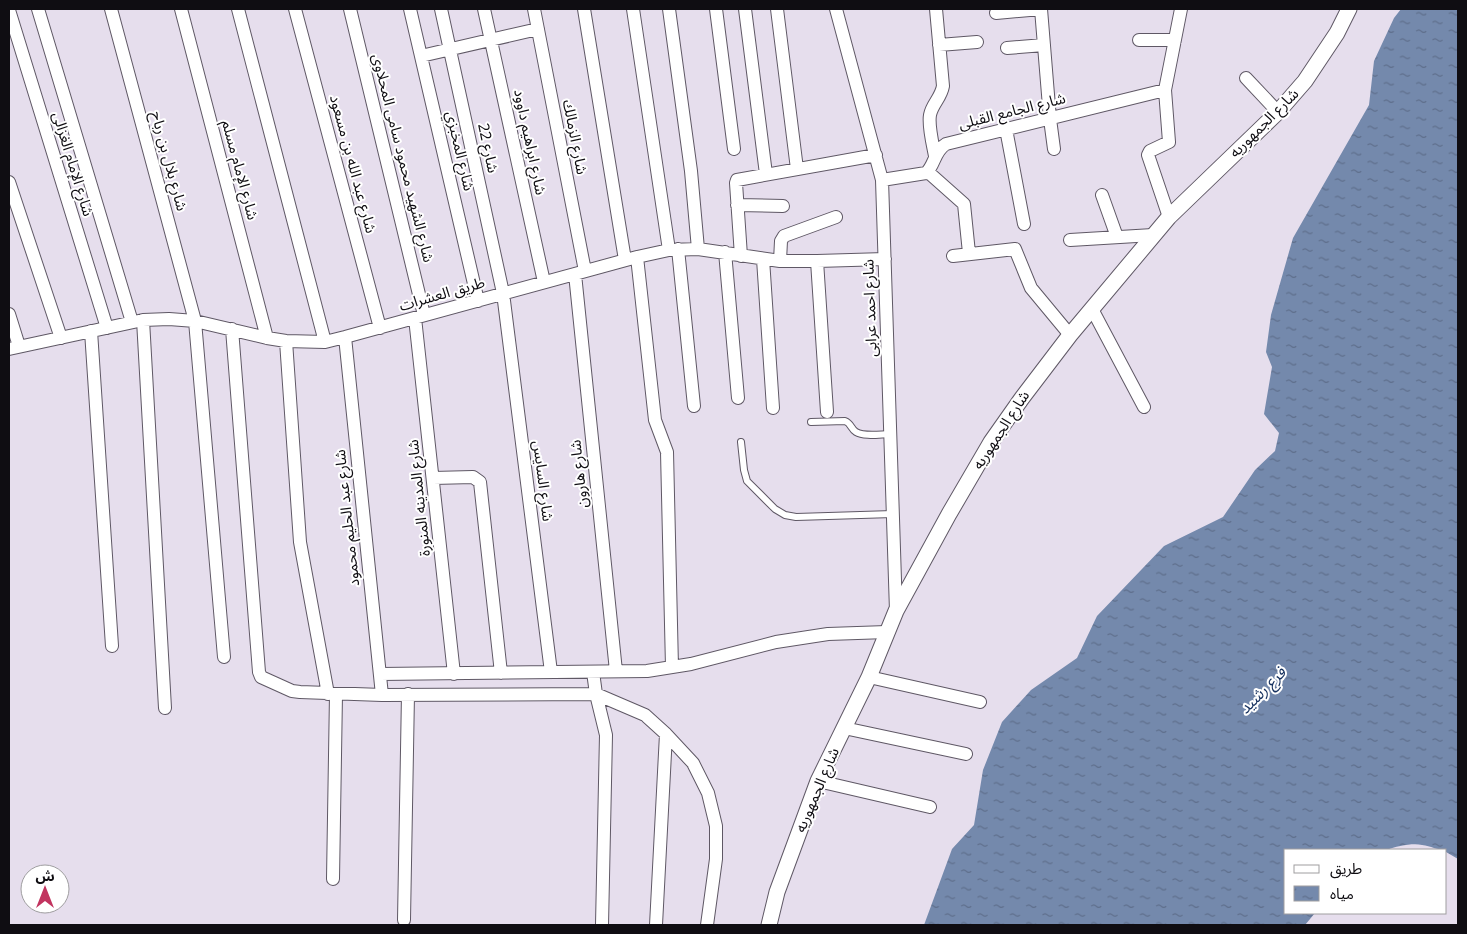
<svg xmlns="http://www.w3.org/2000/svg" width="1467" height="934" font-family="'Noto Sans','Noto Sans Arabic',sans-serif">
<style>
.water{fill:url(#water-ripples)}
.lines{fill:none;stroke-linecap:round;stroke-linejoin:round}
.service-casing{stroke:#5f5865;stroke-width:8}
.minor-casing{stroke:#5f5865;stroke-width:14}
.tertiary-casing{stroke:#5f5865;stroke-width:17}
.service{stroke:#fff;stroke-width:6}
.minor{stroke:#fff;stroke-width:12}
.tertiary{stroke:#fff;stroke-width:15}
.labels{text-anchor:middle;stroke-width:4;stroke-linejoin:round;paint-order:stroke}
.street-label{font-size:15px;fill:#0f0d12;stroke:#fff}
.water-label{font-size:16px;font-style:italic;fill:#16315f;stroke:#fff}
</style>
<defs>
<pattern id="water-ripples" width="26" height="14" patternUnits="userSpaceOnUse" patternTransform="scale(1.25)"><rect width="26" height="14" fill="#7489ac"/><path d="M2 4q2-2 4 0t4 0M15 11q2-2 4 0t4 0" fill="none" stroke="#5e6e8b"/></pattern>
</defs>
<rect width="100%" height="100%" fill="#e6deed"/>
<path class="water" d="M1401,9H1458V859L1446,852V850C1437,850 1431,846 1422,845C1413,843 1396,846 1387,850H1286V913H1315L1305,925H924L952,849L974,825L983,770L1002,722L1031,690L1077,658L1097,616L1164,546L1223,517L1255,470L1275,451L1279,433L1264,414L1272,367L1266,352L1271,315L1293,238L1369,105L1374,61L1394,18Z"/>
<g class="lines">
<g class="service-casing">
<path id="service" d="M811,422L845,421C851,423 851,429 856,432C864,437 881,434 890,434
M741,442L744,470L747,481L775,509L785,515L796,517L893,514"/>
</g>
<g class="minor-casing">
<path id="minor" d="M38,9L132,322
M111,9L195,321L224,657
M181,9L267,338
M238,9L325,342
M295,9L380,328
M350,9L424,315
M410,9L478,301
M441,9L503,293L551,672
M484,9L544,282
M534,9L585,271
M584,9L625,260
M633,9L669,250
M669,9L691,171L698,249
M716,9L734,149
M745,9L766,174
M777,9L797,169
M836,9L882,180L896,611
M1041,9L1050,119L1054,149
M9,10L107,328
M996,13L1041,9
M1139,40H1175
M939,45L977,42
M1007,48L1044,45
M421,56L538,29
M1246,78L1278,112
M1006,129L1024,224
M935,156C933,145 928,126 930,115C932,104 941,98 943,86L936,9
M928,172L964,204L969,253
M882,180L926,173C935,165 934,151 946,144L1165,90
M9,182L61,338
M1102,195L1117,237
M737,205L783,206
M1169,217L1148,155L1150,151L1169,142L1165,90L1181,9
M1070,240L1153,235
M678,249L694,406
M725,252L738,398
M741,256L736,183L737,180L876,155
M953,256L1015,249L1031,288L1070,335
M637,257L655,420L667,452L672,667
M763,259L773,408
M780,261L781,241L784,236L836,217
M817,261L827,412
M575,274L616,671
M1092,309L1144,407
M9,314L19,346
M415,318L454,674
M143,320L165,708
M232,329L259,672L261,677L292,691L300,692L382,695L596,694L645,715L666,734L693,763L708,793L716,826V859L707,925
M91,331L112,646
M345,337L382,695
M286,341L300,542L328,694
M9,349L143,320L169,319L195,321L267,338L286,341L325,342L345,337L637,257L669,250L698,249L780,261H817L885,259
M433,478L473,477L480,482L501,673
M593,672L596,694L606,735L602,925
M380,674L647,671L691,664L776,642L828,634L887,632
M869,677L980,702
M844,728L966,754
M818,781L930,807
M333,879L336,694
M404,920L408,694
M656,925L666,734"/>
</g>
<g class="tertiary-casing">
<path id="tertiary" d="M769,925L777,892L818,781L869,677L896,611L949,514L991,442L1022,398L1070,335L1169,217L1278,112L1305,81L1337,33L1349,9"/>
</g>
<use href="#service" class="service"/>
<use href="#minor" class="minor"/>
<use href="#tertiary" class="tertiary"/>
</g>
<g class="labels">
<g class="street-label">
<text transform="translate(1012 111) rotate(-14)" y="5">شارع الجامع القبلى</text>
<text transform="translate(1264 123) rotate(-45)" y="5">شارع الجمهوريه</text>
<text transform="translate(575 137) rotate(79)" y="5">شارع الزمالك</text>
<text transform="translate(530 142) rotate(78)" y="5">شارع ابراهيم داوود</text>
<text transform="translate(488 148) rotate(78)" y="5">شارع 22</text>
<text transform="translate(460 151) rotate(77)" y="5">شارع المخبزي</text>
<text transform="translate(403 158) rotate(76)" y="5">شارع الشهيد محمود سامى المحلاوى</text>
<text transform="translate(169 161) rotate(75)" y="5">شارع بلال بن رباح</text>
<text transform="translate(73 164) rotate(73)" y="5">شارع الإمام الغزالى</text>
<text transform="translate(353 164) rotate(75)" y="5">شارع عبد الله بن مسعود</text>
<text transform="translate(240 170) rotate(75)" y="5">شارع الإمام مسلم</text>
<text transform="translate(442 294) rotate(-16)" y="5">طريق العشرات</text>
<text transform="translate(870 308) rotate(-92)" y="5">شارع احمد عرابى</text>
<text transform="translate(1001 430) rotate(-57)" y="5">شارع الجمهوريه</text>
<text transform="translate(579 474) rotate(-96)" y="5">شارع هارون</text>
<text transform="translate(543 481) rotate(83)" y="5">شارع السايس</text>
<text transform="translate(419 498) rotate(-96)" y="5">شارع المدينه المنورة</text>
<text transform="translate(347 518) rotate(-96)" y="5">شارع عبد الحليم محمود</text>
<text transform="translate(817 790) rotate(-67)" y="5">شارع الجمهوريه</text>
</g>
<g class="water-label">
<text transform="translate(1262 690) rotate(-45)" y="6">فرع رشيد</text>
</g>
</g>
<rect width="1467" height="934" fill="none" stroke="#0f0d12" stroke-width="20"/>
<rect x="1284" y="849" width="162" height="65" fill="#ffffff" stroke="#9f9ea0"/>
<rect x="1294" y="865" width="25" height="8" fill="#ffffff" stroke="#9f9ea0"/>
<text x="1330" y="874" font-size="15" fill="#0f0d12">طريق</text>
<rect x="1294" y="886" width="25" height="15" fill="url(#water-ripples)" stroke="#9f9ea0"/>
<text x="1330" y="899" font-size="15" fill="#0f0d12">مياه</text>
<g transform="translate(45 889)"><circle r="24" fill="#ffffff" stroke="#9f9ea0"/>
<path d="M0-4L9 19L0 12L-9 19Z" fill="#c2345f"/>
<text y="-8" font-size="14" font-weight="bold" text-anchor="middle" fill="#0f0d12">ش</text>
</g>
</svg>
